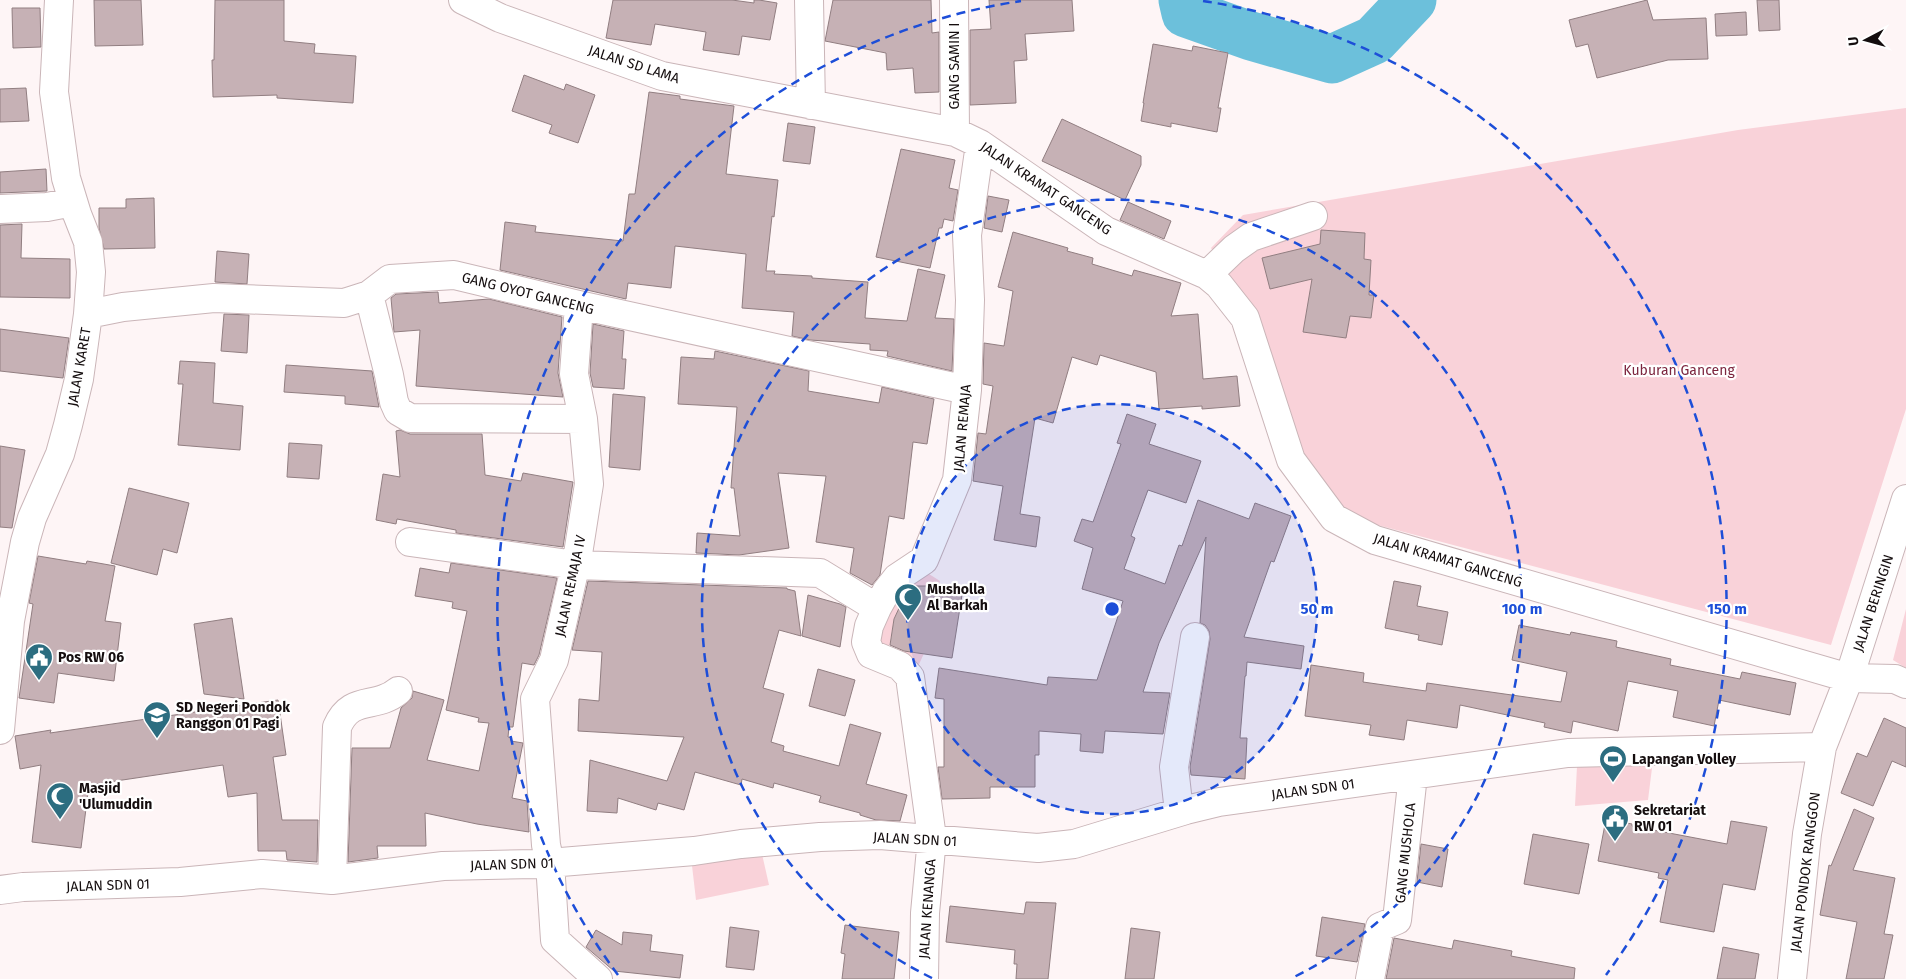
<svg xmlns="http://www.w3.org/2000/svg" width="1906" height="979" font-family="'Fira Sans',sans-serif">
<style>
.green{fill:#f9d2d9;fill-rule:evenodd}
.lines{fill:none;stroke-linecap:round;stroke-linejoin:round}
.river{stroke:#6cc0db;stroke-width:49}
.building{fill:#c6b1b5;stroke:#917e81}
.minor-casing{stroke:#cab5b8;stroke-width:30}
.minor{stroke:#fff;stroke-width:28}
.ring{fill:none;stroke:#1d4ed8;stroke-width:2.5;stroke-dasharray:9 6}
.labels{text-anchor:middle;stroke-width:4.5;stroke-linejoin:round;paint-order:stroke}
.street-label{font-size:14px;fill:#140d0e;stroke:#fff}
.park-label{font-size:14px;fill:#7c263f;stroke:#fff}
.poi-label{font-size:14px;font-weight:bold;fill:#140d0e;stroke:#fff;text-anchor:start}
.centre{fill:#1d4ed8;stroke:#fff;stroke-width:2.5}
.ring-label{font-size:15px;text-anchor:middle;font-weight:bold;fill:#1d4ed8;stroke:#fff;stroke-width:4.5;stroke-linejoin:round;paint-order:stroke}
</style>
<rect width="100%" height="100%" fill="#fef5f6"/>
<path class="green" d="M1906,108V409L1831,645L1351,518L1287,431L1257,319L1211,248L1243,215L1738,130Z
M929,574L940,581L931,610L926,649L915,673L874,649L902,580ZM910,586H931L918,653L889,648L894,619Z
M1906,609V668L1893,660Z
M1653,760L1648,800L1575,806L1577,766Z
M762,854L769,885L696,900L691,857Z"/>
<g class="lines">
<path class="river" d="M1183,0L1186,13L1251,36L1332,59L1374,40L1412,0"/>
</g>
<path class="building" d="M94,0H141L143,45L95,46Z
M215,0H284V41L315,44L314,53L356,56L353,103L277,98V95L213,97L212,60H214Z
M613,0H732L754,3V0H759L777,3L770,40L742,36L739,55L703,50L706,32L655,24L651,45L606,38Z
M833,0H931L932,33L939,32V92L915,93L913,68L887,70L886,53L825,41Z
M989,0H1072L1074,31L1025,34L1027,60L1014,61L1016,103L970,105V30L991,29Z
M1647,0L1653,20L1706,18L1708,59L1668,60L1597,78L1588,44L1576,47L1569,20Z
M1757,0H1779L1780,30L1759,31Z
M12,8H40L41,47L13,48Z
M1746,12L1747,35L1716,36L1715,14Z
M1153,44L1192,51L1193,46L1228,53L1218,108H1221L1217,132L1171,123V127L1141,121L1144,103H1143Z
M524,75L564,90L566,84L595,95L578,143L549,133L552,125L512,111Z
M26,88L29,121L0,122V89Z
M649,92L680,96V99L734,106L726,174L778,180L774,217L772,216L766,271H775L774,274L812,276V278L868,282L865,318L907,321L918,269L945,275L935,318L954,319L952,371L887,356L888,351L870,350V344L810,340L792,336L794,312L742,308L746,254L675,246L671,288L628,283L626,299L500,270L505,222L536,226L535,232L623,241L629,194H635Z
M1062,119L1141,156V165L1125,200L1042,161Z
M788,123L815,127L810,164L783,161Z
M901,149L955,160L949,188L958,190L953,221L944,219L942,228H939L930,268L876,257Z
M46,169L47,191L0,193V172Z
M988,196L1009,200L1002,232L984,228Z
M154,198L155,248L104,249L99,228V208H126V199Z
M1128,202L1171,221L1164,239L1120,220Z
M22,224L21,258L70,259V298L0,297V225Z
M1321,230L1365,233L1364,259L1371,260L1369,295H1374L1371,318L1350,316L1346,338L1303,332L1312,279L1270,289L1262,258L1320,244Z
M1013,232L1068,248L1067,251L1093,258L1092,264L1132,276L1134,270L1181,283L1171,316L1198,314L1203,379L1237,376L1240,406L1202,409V406L1159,409L1156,372L1100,355L1097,365L1072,357L1053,423L1035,418L1020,514L1040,517L1036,547L994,540L1003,486L973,481L978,433L986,434L993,386L983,384L984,343L1004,346L1013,291L998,287Z
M217,251L249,254L247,284L215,282Z
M438,292L439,303L489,299L562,317L558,373L563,397L416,386L420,330L394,332L391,298L396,294Z
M224,314L249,315L247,353L221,351Z
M593,324L624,331L622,359H626L624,389L593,387L590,373Z
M0,329L69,338L63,378L0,371Z
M715,351L809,371L808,391L879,403L882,387L934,399L927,444L913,442L904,519L889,516L880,575L872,585L850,573L854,548L816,542L826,476L778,473L789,548L739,555L696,553L697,533L740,536L734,488H731L737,407L678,404L681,357L714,359Z
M180,361L215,363L213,403L243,406L240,450L178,445L183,384H178Z
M286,365L372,371L379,407L345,404V396L284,392Z
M613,394L645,397L640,470L609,467Z
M1127,414L1156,424L1149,444L1201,461L1186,503L1148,490L1131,536L1135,538L1124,569L1165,584L1179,545L1182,546L1198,500L1249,519L1255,503L1291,516L1274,562L1271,561L1244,637L1304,646L1301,669L1247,662L1246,676H1245L1240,738H1247L1245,779L1191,775L1190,767L1210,639L1209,631L1205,625L1200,623L1206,537L1159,643L1143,692L1170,693L1163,734L1105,731L1103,753L1080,751L1081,734L1039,731V755H1035V787H990V798L942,799L938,767H944V699L935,698L939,668L1047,685L1048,677L1097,680L1123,601L1082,589L1093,548L1074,541L1082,519L1093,522L1121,444L1117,443Z
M400,430L410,434H482L485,475L521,481L523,473L573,482L563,547L456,533V530L397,519L396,524L376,520L383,474L400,477L396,431Z
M289,443L322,445L319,479L287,477Z
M0,446L25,450L12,528L0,527Z
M129,488L189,503L177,553L163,549L157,575L111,563Z
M38,556L86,564L87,561L115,566L105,621L121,623L114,681L58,673L54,703L19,698L33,604L29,603Z
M451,563L557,578L539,655L534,665L522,663L513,727H509L508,737L511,738V741L523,743L512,798L527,801L529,832L477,824L425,813L426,846H377L378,858L348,862L352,748H390L401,708L412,698L413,691L444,700L427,760L479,771L489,723L478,722L479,718L446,710L467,611L452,608L453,602L415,596L420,568L449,573Z
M588,581L787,588V589L795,591L801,636L779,630L763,688L784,694L771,742L784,746L783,751L839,766L850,724L881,733L866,784L907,795L900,821L876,820L860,815V813L819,802L821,796L774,783L773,788L742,779L741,785L695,772L684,810L658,803L656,810L618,798L617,813L587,811L590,760L667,781L684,737L578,731L579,699L599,701L602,652L572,650Z
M1394,581L1421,586L1417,606L1448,612L1442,645L1418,640L1419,635L1385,628Z
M913,586H931L930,590L962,595L952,658L904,651L890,645L894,619L908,589Z
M808,595L840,604L846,607L840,647L802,636Z
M232,618L244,699L204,694L194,624Z
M1519,625L1570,635L1571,632L1617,641L1616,647L1671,659L1670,665L1740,679L1742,672L1796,683L1790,715L1719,700L1714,726L1673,717L1678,691L1628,681L1618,731L1573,721L1571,733L1544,727L1545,723L1460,705L1457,728L1407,720L1404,740L1369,735L1371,725L1305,716L1311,665L1364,673L1363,682L1426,691L1427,683L1561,702L1567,672L1512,660Z
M818,669L855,680L845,716L809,706Z
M278,700L286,755L273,757L282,820H318L317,862L287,860L286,851H258L257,793L228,797L223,765L89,785L81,848L32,842L41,765L20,769L15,736L51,730L50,733Z
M1884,718L1906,728V767L1892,761L1873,806L1841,793L1857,753L1867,757Z
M1854,809L1874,818L1853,870L1895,878L1884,934L1893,935L1884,979H1846L1857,922L1820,915L1829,865L1831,866Z
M1606,819L1632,824V826L1727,844L1731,821L1767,827L1755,890L1723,884L1714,932L1660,922L1668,880L1658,878L1659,873L1598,861Z
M1533,834L1589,844L1579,894L1524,884Z
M1421,844L1448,849L1442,887L1417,882Z
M1026,902L1056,903L1048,979H1016L1017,964H1014L1015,950L946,942L950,906L1024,914Z
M1322,917L1365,924L1357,962L1316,956Z
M845,925L899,932L894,979H842L845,954L841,953Z
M730,927L759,931L754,970L726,967Z
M1131,928L1160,932L1154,979H1125Z
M596,930L622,945L623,932L652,935L650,951L683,955L680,978L614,971L586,947Z
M1394,938L1452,949L1454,940L1512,951L1511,956L1575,968L1574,979H1386Z
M1723,947L1759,954L1755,979H1717Z"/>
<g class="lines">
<g class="minor-casing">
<path id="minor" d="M463,0L500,18L662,76L955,132L980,144L1106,231L1207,275L1219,285L1245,318L1291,460L1334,518L1375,540L1849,678L1895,679L1906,684
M809,0L811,105
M954,0L955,132
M0,209L47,207L73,202
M1207,275L1234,249L1251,237L1313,216
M369,295L389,375L394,402L398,411L410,418L583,419
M579,305L574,374L583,419L589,484L578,554L554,660L535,699L546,845L550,863L555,940L598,979
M88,314L123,307L214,298L344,303L369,295L390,279L454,275L579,305L967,390
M410,542L576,565L820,573L877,608
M0,730L10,621L25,542L32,518L60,454L68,425L79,379L88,314L91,272L88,242L77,214L66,178L54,92L59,0
M1179,812L1174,767L1195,637
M332,880L337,727C351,694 375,710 398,691
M0,890L23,887L180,882L262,874L332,880L443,866L537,864L694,851L741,844L820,837L880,835L1038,848L1074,844L1186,810L1219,802L1568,753L1822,747
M924,979L925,913L932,838L910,677L900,666L871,654L866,642L869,626L877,608L886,592L897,578L924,560L957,480L967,390L970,300L967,235L980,144
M1370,979L1380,927L1397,920L1413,775
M1792,979L1807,834L1822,747L1849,678L1906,499"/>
</g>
<use href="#minor" class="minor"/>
</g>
<circle cx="1112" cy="609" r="205" fill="#1d4ed8" fill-opacity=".12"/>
<g class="ring">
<circle cx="1112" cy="609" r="205"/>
<path d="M932 978A410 410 0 1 1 1292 978"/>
<path d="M618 975A615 615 0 0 1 1021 1M1203 1A615 615 0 0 1 1606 975"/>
</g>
<defs>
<g id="mosque-pin" transform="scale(1.4375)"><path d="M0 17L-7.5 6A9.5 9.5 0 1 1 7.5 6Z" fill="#2c6d80" stroke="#fff"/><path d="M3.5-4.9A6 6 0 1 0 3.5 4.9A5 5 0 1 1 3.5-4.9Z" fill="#fff"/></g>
<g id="civic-pin" transform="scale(1.4375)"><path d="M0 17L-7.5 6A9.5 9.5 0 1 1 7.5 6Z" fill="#2c6d80" stroke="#fff"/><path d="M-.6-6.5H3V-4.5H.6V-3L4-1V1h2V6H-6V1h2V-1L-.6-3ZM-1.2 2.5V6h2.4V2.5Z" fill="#fff"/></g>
<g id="school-pin" transform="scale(1.4375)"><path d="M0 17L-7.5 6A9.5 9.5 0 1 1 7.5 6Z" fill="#2c6d80" stroke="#fff"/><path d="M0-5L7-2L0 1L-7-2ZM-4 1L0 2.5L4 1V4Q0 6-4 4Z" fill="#fff"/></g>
<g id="stadium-pin" transform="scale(1.4375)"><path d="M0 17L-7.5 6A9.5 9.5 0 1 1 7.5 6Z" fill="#2c6d80" stroke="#fff"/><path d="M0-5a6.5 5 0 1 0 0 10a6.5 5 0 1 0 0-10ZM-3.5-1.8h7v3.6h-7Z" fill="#fff"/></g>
</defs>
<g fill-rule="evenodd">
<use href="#mosque-pin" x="908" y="597"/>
<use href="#civic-pin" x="39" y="657"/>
<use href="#school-pin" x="157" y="715"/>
<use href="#stadium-pin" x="1613" y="759"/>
<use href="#mosque-pin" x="60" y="796"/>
<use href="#civic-pin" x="1615" y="818"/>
</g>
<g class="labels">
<g class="street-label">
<text transform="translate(634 64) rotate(18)" y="5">JALAN SD LAMA</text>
<text transform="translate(954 66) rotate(-90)" y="5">GANG SAMIN I</text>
<text transform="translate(1046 188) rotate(34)" y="5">JALAN KRAMAT GANCENG</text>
<text transform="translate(528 293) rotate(14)" y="5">GANG OYOT GANCENG</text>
<text transform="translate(79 367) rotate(-80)" y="5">JALAN KARET</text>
<text transform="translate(962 428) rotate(-85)" y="5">JALAN REMAJA</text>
<text transform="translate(1448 560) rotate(17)" y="5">JALAN KRAMAT GANCENG</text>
<text transform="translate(570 586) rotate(-78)" y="5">JALAN REMAJA IV</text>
<text transform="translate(1873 603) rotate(-72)" y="5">JALAN BERINGIN</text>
<text transform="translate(1313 789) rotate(-8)" y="5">JALAN SDN 01</text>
<text transform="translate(915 839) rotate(3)" y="5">JALAN SDN 01</text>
<text transform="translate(1405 853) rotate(-84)" y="5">GANG MUSHOLA</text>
<text transform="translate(512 864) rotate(-2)" y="5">JALAN SDN 01</text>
<text transform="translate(1805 872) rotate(-83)" y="5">JALAN PONDOK RANGGON</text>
<text transform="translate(108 885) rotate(-2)" y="5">JALAN SDN 01</text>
<text transform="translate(927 909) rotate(-86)" y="5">JALAN KENANGA</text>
</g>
<g class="park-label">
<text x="1679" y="375">Kuburan Ganceng</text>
</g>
<g class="poi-label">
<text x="927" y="594">Musholla<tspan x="927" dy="16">Al Barkah</tspan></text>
<text x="58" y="662">Pos RW 06</text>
<text x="176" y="712">SD Negeri Pondok<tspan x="176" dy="16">Ranggon 01 Pagi</tspan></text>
<text x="1632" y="764">Lapangan Volley</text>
<text x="79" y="793">Masjid<tspan x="79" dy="16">'Ulumuddin</tspan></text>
<text x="1634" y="815">Sekretariat<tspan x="1634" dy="16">RW 01</tspan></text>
</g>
</g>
<circle cx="1112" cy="609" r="8" class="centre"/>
<g class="ring-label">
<text x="1317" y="614">50 m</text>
<text x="1522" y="614">100 m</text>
<text x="1727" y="614">150 m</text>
</g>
<g transform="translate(1866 40) rotate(264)" stroke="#ffffff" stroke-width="4" paint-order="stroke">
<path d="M0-4L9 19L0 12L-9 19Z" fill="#140d0e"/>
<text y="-8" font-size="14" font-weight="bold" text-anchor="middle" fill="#140d0e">U</text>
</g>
</svg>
